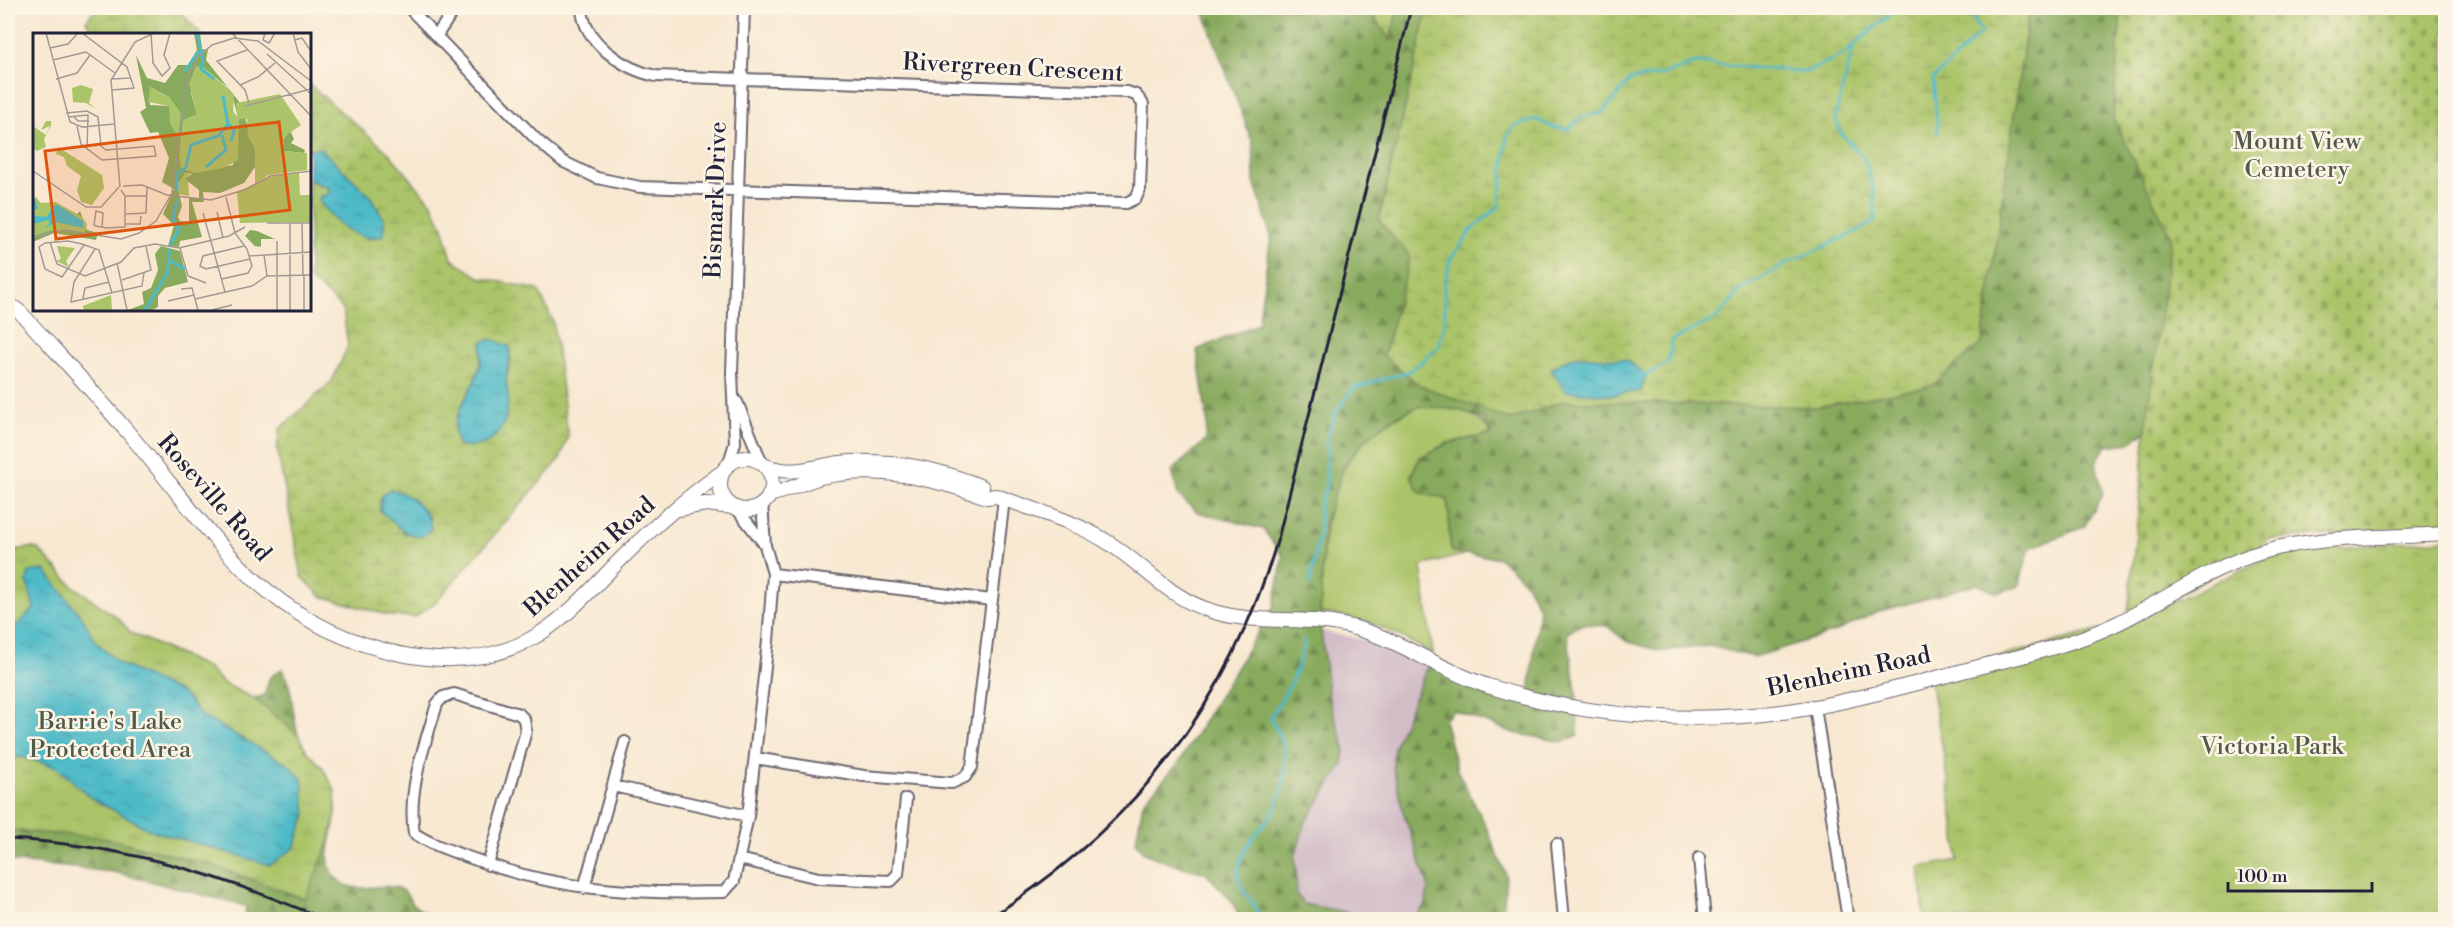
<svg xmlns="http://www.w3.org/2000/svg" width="2453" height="927" font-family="'Libre Bodoni',serif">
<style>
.industrial{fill:#d2bdc7}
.grass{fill:#abc469;stroke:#667352;stroke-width:1.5}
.forest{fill:url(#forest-firs);stroke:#55664c;stroke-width:1.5}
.wetland{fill:url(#wetland-marsh);stroke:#667352;stroke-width:1.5;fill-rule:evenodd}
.cemetery{fill:url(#cemetery-stones);stroke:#667352;stroke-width:1.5}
.park{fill:url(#park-tufts);stroke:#667352;stroke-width:1.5}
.water{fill:url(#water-ripples);stroke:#386e82;stroke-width:1.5}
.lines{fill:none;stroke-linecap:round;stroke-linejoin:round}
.stream{stroke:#4dbac8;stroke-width:3}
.minor-casing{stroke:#6d6770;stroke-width:14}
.major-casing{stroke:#6d6770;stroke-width:16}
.minor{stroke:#fff;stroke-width:10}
.major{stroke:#fff;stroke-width:14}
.rail{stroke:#22223b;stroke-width:3}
.labels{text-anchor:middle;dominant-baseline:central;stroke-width:5;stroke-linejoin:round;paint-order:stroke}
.street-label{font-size:24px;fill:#22223b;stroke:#fcf5e5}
.park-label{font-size:24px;fill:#525b4b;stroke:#fcf5e5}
.inset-river{fill:none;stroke:#4dbac8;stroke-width:3}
.inset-road{fill:none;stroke:#a29995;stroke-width:1.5}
.view{fill:#de560e;fill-opacity:0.15;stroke:#de560e;stroke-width:3}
.inset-edge{fill:none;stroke:#22223b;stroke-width:3}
</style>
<defs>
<pattern id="forest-firs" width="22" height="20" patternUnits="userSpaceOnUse" patternTransform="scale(1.5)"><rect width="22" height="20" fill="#88aa5d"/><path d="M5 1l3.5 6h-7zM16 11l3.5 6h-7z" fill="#6f8a4e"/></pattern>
<pattern id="wetland-marsh" width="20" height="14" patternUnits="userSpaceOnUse" patternTransform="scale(1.5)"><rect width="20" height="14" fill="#abc469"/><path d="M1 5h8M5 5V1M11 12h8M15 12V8" fill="none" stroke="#93a85c"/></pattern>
<pattern id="cemetery-stones" width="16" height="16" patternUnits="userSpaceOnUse" patternTransform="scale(1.5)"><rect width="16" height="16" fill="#abc469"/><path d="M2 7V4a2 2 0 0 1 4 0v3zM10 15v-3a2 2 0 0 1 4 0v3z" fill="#93a85c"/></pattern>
<pattern id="park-tufts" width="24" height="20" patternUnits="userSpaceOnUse" patternTransform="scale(1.5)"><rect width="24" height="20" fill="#abc469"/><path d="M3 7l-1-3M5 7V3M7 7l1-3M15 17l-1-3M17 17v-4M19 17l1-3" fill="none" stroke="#93a85c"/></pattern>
<pattern id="water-ripples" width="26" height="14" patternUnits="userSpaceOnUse" patternTransform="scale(1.5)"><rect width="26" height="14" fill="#4dbac8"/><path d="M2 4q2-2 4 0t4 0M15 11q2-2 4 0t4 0" fill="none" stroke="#4097a4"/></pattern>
</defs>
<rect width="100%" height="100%" fill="#fcf5e5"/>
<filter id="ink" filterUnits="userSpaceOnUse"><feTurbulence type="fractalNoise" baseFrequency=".0167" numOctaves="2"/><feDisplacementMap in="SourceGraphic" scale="12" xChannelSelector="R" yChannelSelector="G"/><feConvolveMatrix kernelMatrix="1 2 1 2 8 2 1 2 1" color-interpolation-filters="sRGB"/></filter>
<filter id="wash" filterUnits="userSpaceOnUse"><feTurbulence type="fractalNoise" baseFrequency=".008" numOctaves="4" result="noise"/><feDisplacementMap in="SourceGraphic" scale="24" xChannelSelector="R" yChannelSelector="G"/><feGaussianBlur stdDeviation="1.35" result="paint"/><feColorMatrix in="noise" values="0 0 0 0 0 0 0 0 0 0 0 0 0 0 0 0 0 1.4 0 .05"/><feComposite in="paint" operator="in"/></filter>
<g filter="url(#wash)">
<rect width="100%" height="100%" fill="#f8e8d1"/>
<path class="industrial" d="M1321,631L1376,642L1429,663L1403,811L1428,885L1426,904L1414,919H1382L1304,904L1297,896L1295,855L1306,821L1343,765L1345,748L1329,700Z"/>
<path class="grass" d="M1420,406C1450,409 1474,406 1492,434L1448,443L1420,457L1411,475L1419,492L1447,499C1451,517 1447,533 1452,552L1467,554L1421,566L1433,654C1390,630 1370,618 1320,613C1324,521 1321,447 1420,406Z"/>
<path class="forest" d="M1202,8H1368L1389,39L1398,8H1428L1379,220L1410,257L1384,355L1511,420L1563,401L1816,407L1982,343L2029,8H2127L2171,237L2146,431L2129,443L2106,446L2096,462L2103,495L2084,527L2030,548L2019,586L1997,593L1977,584L1875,613L1835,632L1754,657L1709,646L1661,651L1626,641L1607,626L1584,624L1567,632L1577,698L1578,735L1563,742L1514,733L1453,710L1444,720L1457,770L1485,824L1506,875L1503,919H1413L1426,904L1428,885L1403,811L1393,767L1394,747L1429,663L1528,702L1539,608L1525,582L1500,558L1452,552C1447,534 1451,518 1447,499L1419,492L1411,476L1420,458L1448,443L1492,434L1483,419L1459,410L1420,406L1395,417L1365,440L1344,465L1324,527L1320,620L1329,700L1345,748L1343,765L1306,821L1295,855L1297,895L1304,904L1382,919H1241L1231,900L1206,873L1174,865L1144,853L1136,842L1143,802L1178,764L1274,606L1283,556L1263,529L1197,512L1178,495L1172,471L1206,440L1207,420L1197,350L1258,324L1271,236L1254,182L1253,144Z
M31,548L38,549L73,586L119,619L131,633L208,668L224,684L252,698L264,696L270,677L282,669C294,688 291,712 298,734C309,765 335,769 336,810C336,831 316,867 341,882C360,895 378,882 398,888C408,892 407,897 413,904C418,910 429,915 436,919H245L246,906L114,872L8,861V551Z"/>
<path class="wetland" d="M105,8H177L201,34H94L86,21L92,13Z
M1368,8H1398L1390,40Z
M1428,8H2029L1982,343L1931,386L1816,407L1563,401L1511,420L1419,385L1384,356L1410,257L1379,220Z
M309,84L389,153L432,204L443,227L452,259L479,277L538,290L553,321L568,436L560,459L436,602L415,617L391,616L321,596L302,577L277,449L280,429L332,381L348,346L343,309L309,279V180L329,188V194L369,239L383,235L384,218L320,148L309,150ZM482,342L511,359L506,379L508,397L472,387L480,365ZM422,510L430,518L405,534L393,520L380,511Z"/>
<path class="cemetery" d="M2121,8H2445V528L2269,539L2258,550L2127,623L2148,410L2171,237L2113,118Z"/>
<path class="park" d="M2445,539V919H1924L1920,867L1959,860L1947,772L1929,675L2127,623L2281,552Z
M31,548L38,549L73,586L119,619L131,633L208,668L224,684L253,698L299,736L306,750L322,767L335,790L336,812L329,843L305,899L206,863L105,838L8,830V551Z"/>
<path class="water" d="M320,148L370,196L384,219L383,236C354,243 335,222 319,201L320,196L329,194V188L309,180V150Z
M492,339L510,347C511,359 507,368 506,379C506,386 508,392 508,398C508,429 492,451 459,446C444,419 474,392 480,366C482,359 481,350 482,342Z
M1579,356L1626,360L1646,375L1641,391L1609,395L1565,391L1551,369L1565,360Z
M390,489C409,494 429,508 431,529L421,537C399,533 397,523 380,511L381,497Z
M45,570L83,619L96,642L118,663L181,693L189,700L200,715L288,764L302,779L306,815L294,848L270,865L150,830L91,798L57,767L22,757L8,758V634L34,608L27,582L29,572Z"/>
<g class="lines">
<path class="stream" d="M1938,133L1933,79L1981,33L1967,8
M1646,375L1668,363L1672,340L1717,318L1740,290L1786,264L1866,227L1875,220L1874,193L1865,160L1841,133L1835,118L1853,48
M1310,583L1320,527L1319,507L1326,486L1327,438L1337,410L1354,388L1410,371L1438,347L1445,324L1444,286L1450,260L1473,228L1499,207L1507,136L1514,126L1537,119L1551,127L1568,129L1583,116L1601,114L1630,80L1665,74L1695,63L1807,72L1844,54L1889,15L1892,8
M1260,920C1258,901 1235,890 1238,870C1243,844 1261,831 1274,811C1283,795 1287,765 1284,747C1282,738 1275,727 1270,718C1287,692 1300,669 1305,639"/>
</g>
</g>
<g filter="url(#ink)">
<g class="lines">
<g class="minor-casing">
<path id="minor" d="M409,8L537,140L562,161L597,178L640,187L1126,203L1136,198L1140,189L1143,104L1136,95L1127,92L656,76C625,70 583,42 582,8
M437,35L455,8
M737,402L761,461
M728,466L735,443L732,373L744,8
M762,503L765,545L773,574L992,600
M737,509L765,545
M1815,707L1848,920
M755,758L864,776L952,783L965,777L972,767L1004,499
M613,786L748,816
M1557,844L1564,920
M1699,858L1705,920
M739,859L819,878L891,881L898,874L906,799
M488,865L526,731L524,719L519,714L454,694L443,697L437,704C425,745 407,789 414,833C430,844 449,850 468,857C556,891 631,894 724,892L734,881L748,816L768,641L773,574
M584,888L625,742"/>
</g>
<g class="major-casing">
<path id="major" d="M8,303L21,313C58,354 96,394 131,436C215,535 263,625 400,654C444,663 489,661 529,640C565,621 593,587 621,559C652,528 686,498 721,473
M720 484a26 26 0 1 1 52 0a26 26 0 1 1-52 0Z
M766,466C796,478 820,463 851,462C896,460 941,470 982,487
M769,495C787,491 803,482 821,477C878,464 933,479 987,497L996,496C1034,510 1075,521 1109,543C1142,564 1166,594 1203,608C1253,628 1305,613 1355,628C1402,641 1442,671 1488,686C1592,720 1707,726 1815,707C1875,696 1934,678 1994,663C2035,653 2079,642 2118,623C2165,600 2211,567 2262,552C2320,535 2386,538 2446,534
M678,509L706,504L733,507"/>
</g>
<use href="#minor" class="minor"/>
<use href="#major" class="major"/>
<path class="rail" d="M8,839C127,845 217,874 327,920
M986,920C1135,827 1230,703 1279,535L1411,8"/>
</g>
</g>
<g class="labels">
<g class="street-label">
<text transform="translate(1013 68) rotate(3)">Rivergreen Crescent</text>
<text transform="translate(716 200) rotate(-88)">Bismark Drive</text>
<text transform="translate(214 498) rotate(49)">Roseville Road</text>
<text transform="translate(590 557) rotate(-42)">Blenheim Road</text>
<text transform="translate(1849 672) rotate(-12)">Blenheim Road</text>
</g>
<g class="park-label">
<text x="2297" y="142">Mount View<tspan x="2297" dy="28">Cemetery</tspan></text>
<text x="110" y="722">Barrie's Lake<tspan x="110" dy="28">Protected Area</tspan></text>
<text x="2272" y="747">Victoria Park</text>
</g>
</g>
<g transform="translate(33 33)">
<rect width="278" height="278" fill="#f8e8d1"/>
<path d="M152,140L159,142L155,143L156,163L145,161L146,146Z" fill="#abc469"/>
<path d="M161,0H167L169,16L175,17L173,27L207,70L222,115V134L211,150L187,160L170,159L171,169H159L169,204L147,208L146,214L135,213L141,192L130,181L141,156L129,149L136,125L125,99L117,100L107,79L113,75L103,22L114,45L132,50L145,32H155L164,17ZM171,35L194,54L200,66L206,87L200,132L166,138L148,135L164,81L158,60ZM117,54L136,64L144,77L139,83L136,73L117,72ZM152,140L159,141L152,146L166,157V166L156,164V189L147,188L145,184L149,173L144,152ZM257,97L261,106L258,110L272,117L271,120L251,118V105ZM2,163L8,171L22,169L44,181L47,178L54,197L65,200L63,207L21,200L0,209V201L14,179ZM217,197L224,198L242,206H228V214L222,213L212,203ZM128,213L147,218L155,249L132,255L125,263V274L119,277H95L111,271L109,259L118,255L125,237L122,221Z" fill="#88aa5d" fill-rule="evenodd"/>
<path d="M163,33L171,35L201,61L200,78L206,87L205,127L190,135L161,140L148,135L146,122L150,87L164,81L156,51ZM48,52L60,56L56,70L63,76L53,70L40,69L39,55ZM117,54L136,64L148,80L145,105L137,90L136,73L115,69ZM13,88H18V93L11,106L13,114L4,118L0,115V93L13,102L17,93L8,97ZM25,114L69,142L71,155L59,172L48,169L44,157L48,143L34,133L31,124L23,121Z" fill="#abc469"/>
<path d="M247,61L268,92L251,104V118L274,120V137L235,142L222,152V115L215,104L214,86H204L203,70Z" fill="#abc469"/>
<path d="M266,139L267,162H277V189L207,190L204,159L236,144ZM2,163L8,170L22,169L49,184L54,191L52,200L19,197L0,203ZM24,213L42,215L33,228L36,234L23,228L28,226ZM78,262L79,277H51L50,273Z" fill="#abc469"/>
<path d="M2,165L5,176L1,177L2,183L13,184L23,171L50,188V195L23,189L12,195L17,189L15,187L0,191V167Z" fill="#4dbac8"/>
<path class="inset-river" d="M164,0L170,26L168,36L181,46M152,38L166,18M196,91L201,98L198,108M173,134L193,117L189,102M144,158V141L153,134L158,112L185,103L195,91L190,63M137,212L146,197L140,186L144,166M136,227L152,236M112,277L135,239L136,216"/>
<path class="inset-road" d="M13,0L37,89L49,94L81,91M49,0L94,34L101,55L79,57M118,0L120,30L129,43L137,35L131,22L137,0M199,0L278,83M232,0L230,7L236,10L242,0M260,0L265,19L278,36M261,7L269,5L278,18M17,15L35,11L45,0M214,17L184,28L212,57L216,70M234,21L278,61M20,27L53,19L82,40M23,46L44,40L57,22M79,46L97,45M207,52L225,44L242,30M212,73L278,56M33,80L54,78L65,84L68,113L73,117L121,113L123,123L69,127L48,111L44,93M40,83L45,88H56M35,84L55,82L54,116M0,138L53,174H68L86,154M90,153L109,152L134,162L178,167L214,156L237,143L278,138M87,154L78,47L102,9L121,0M88,157L92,163H114M184,179L190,205M170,180L192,259M93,181L113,180L114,153M234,190H278M257,190V277M269,190L270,242M93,191H107L108,183M69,194L70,180L63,178L61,192L63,193L69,194L73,195L92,194V163M0,204L31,197L88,206L106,200L123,188L139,160L155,43L165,24L179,12L201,5L225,8L278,48M244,208V277M17,209L24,231L52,243L88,229L101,215L122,211L146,215L196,203L212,194M51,212L29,244L12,236L6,214L12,210L35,208L49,211L66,217L79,260M211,213L170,223L167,233L173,236L217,226M147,215L155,243L173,250M62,216L41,249L38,269L109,253L111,240M231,222L234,243M216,223L278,219M84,230L94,277M189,246L215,240L219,233L214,216L202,200L193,164M89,247L118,237L113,213M148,256L159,255L165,277M50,266L52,255L76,249M162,266L219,253L234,243L278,242M135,268L161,262M179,277L199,272M271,277V243"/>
<path class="view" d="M246,89L257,177L23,206L12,118Z"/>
<rect width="278" height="278" class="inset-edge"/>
</g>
<rect width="2453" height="927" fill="none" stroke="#fcf5e5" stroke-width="30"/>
<path d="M2228 882v9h144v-9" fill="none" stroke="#22223b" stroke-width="3"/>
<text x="2237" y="882" font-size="18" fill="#22223b" stroke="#fcf5e5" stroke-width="4.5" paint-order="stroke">100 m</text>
</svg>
